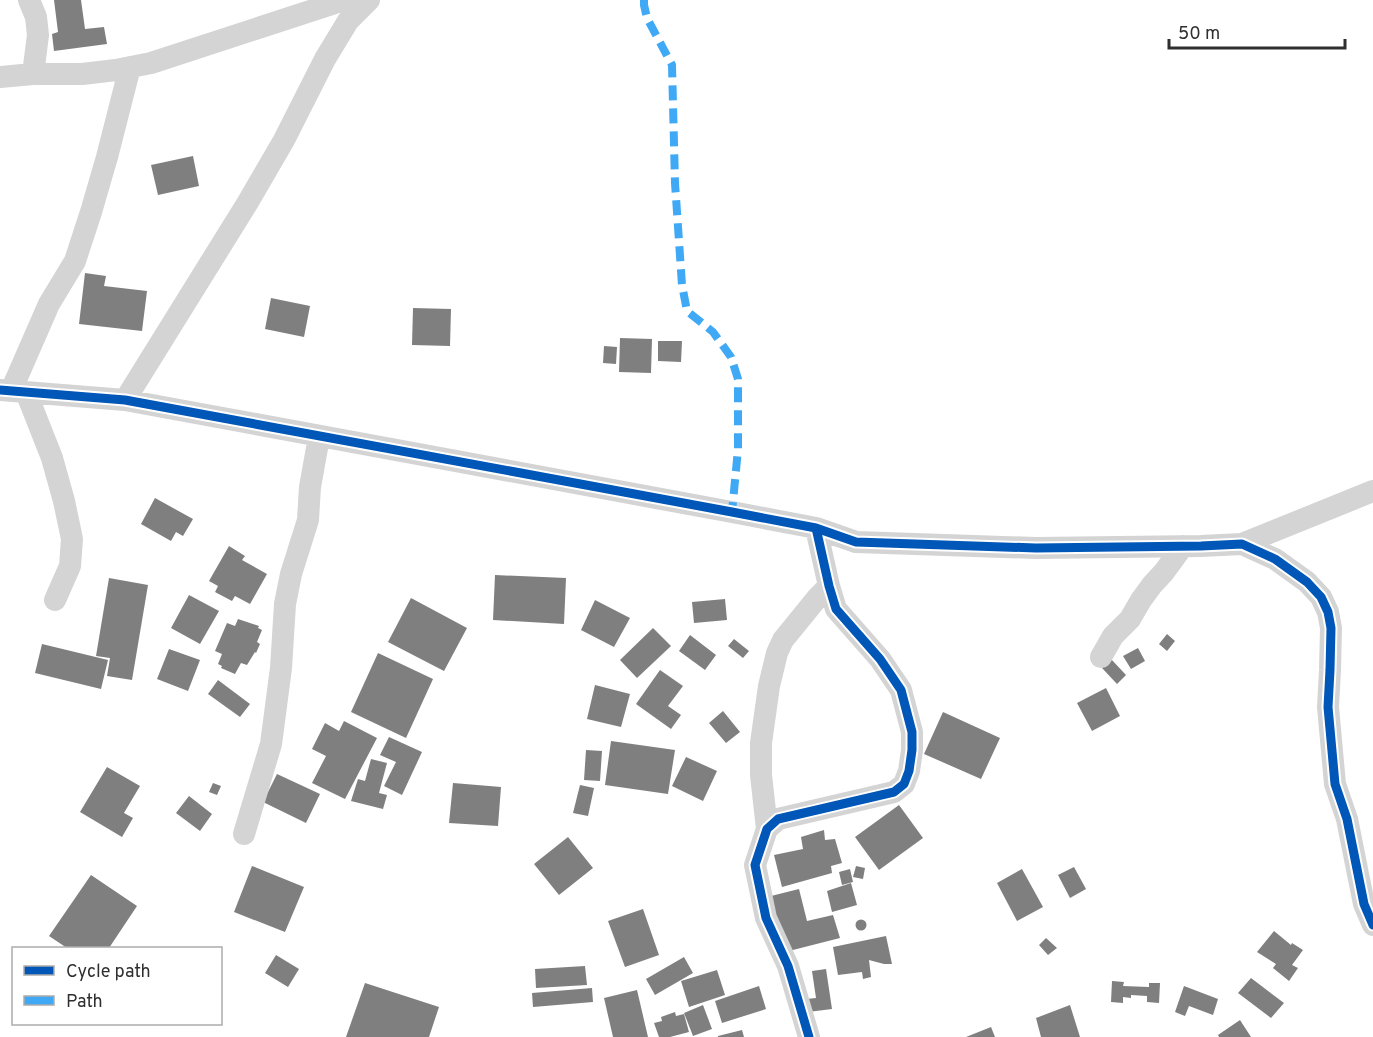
<svg xmlns="http://www.w3.org/2000/svg" width="1373" height="1037" font-family="Overpass,sans-serif">
<style>
.building{fill:#7f7f7f}
.lines{fill:none;stroke-linecap:round;stroke-linejoin:round}
.minor{stroke:#d4d4d4;stroke-width:22}
.quiet{stroke:#3fa9f5;stroke-width:8;stroke-dasharray:15 8;stroke-linecap:butt}
.cycleway-casing{stroke:#fff;stroke-width:13}
.cycleway{stroke:#0057b8;stroke-width:9}
</style>
<rect width="100%" height="100%" fill="#fff"/>
<path class="building" d="M54,0H81L85,29L104,27L107,44L54,51L52,34L58,32Z
M193,156L199,186L158,195L151,165Z
M85,273L106,276L104,286L147,291L142,331L79,324Z
M271,298L310,306L304,337L265,329Z
M413,308L451,309L450,346L412,345Z
M620,338L652,339L651,373L619,372Z
M658,341H682L681,362L658,361Z
M604,346L617,347L616,364L603,363Z
M155,498L193,519L183,536L176,532L171,541L141,524Z
M229,546L245,556L242,560L267,574L250,604L235,596L232,601L215,592L218,586L209,581Z
M495,575L566,578L564,624L493,620Z
M109,578L148,585L132,680L107,676L110,658L96,656Z
M189,595L219,611L200,644L171,628Z
M411,598L467,628L444,671L388,642Z
M725,599L727,620L694,623L692,602Z
M595,600L630,618L614,647L581,630Z
M238,619L259,626L258,628L262,630L257,642L260,644L256,653L255,652L247,665L241,663L235,674L221,668L222,666L218,664L222,654L215,651L227,623L235,626Z
M653,628L671,646L637,678L620,660Z
M1167,634L1175,641L1167,651L1159,644Z
M690,635L716,655L705,670L679,651Z
M734,639L749,651L743,658L728,646Z
M42,644L108,660L101,689L35,673Z
M1138,648L1145,661L1131,669L1123,656Z
M169,649L200,660L188,691L157,679Z
M378,653L433,679L406,738L351,712Z
M1111,659L1126,675L1117,684L1102,668Z
M660,670L683,686L668,706L681,715L671,729L636,704Z
M218,680L250,704L240,717L208,694Z
M595,685L630,694L621,727L587,719Z
M1106,688L1120,716L1092,731L1077,703Z
M723,711L740,732L726,743L709,723Z
M943,712L1000,738L981,779L924,754Z
M344,721L377,738L345,799L312,783L326,756L312,749L325,723L339,731Z
M389,737L422,752L402,795L384,786L396,762L380,755Z
M611,741L675,750L668,794L605,785Z
M586,750L602,751L600,781L584,780Z
M686,757L717,771L703,801L672,786Z
M371,759L387,763L379,793L387,795L383,809L351,801L358,779L365,781Z
M107,767L140,786L124,813L133,818L122,837L80,812Z
M277,774L320,794L306,823L263,802Z
M213,783L221,786L217,795L209,792Z
M453,783L501,787L498,826L449,823Z
M580,785L594,788L588,816L573,813Z
M189,796L212,814L200,831L176,813Z
M899,805L923,838L879,870L855,837Z
M824,830L825,840L835,839L842,863L831,866L832,873L782,887L774,855L803,849L801,837Z
M568,837L593,868L559,895L534,864Z
M252,866L304,887L285,932L234,912Z
M856,866L865,868L863,879L853,877Z
M1074,867L1086,889L1070,898L1058,875Z
M850,869L853,882L842,885L839,872Z
M1022,869L1043,907L1017,921L997,883Z
M91,875L137,906L109,948H67L49,936Z
M851,883L857,905L832,912L827,891Z
M799,889L807,921L833,915L840,938L785,952L771,896Z
M643,909L659,955L625,967L608,921Z
M855.5 925a5.5 5.5 0 1 1 11 0a5.5 5.5 0 1 1-11 0Z
M1274,931L1291,945L1292,943L1303,950L1292,965L1298,968L1289,981L1273,968L1276,964L1257,952Z
M886,936L892,964H884L869,960L871,977L863,979L862,972L838,975L833,947Z
M1046,938L1057,948L1048,955L1039,945Z
M276,955L299,969L288,987L265,973Z
M684,957L693,973L655,995L646,979Z
M585,966L587,985L536,988L535,969Z
M826,969L832,1009L808,1012L806,999L816,998L812,971Z
M717,970L725,995L689,1007L681,981Z
M1251,978L1284,1003L1271,1018L1238,993Z
M1112,981L1124,982L1123,986L1149,987V983H1160L1159,1003L1147,1002V996L1131,995V998L1123,997V1003L1111,1002Z
M365,983L439,1007L429,1037H346Z
M759,986L766,1009L722,1023L715,1001Z
M1184,986L1218,999L1213,1015L1189,1006L1185,1016L1175,1012Z
M592,988L593,1002L533,1007L532,993Z
M637,990L648,1037H613L604,998Z
M703,1005L712,1029L693,1036L684,1013Z
M1070,1005L1080,1037H1041L1036,1018Z
M675,1012L676,1016L684,1014L689,1032L670,1037H659L654,1023L662,1021L661,1017Z
M1240,1020L1251,1037H1219L1218,1035Z
M991,1027L995,1037H966Z
M742,1030L744,1037H718V1036Z"/>
<g class="lines">
<path class="minor" d="M29,0L36,17L38,35L33,74
M0,77L33,74H82L116,70L151,63L344,0
M0,390L125,400L732,512L816,528L856,542L1036,548L1201,546L1242,544L1275,559L1307,582L1321,597L1328,612L1331,628L1330,670L1328,707L1335,784L1347,819L1364,904L1373,925
M11,391L49,304L75,261L91,212L107,157L130,67
M26,392L52,458L64,501L72,539L70,566L55,600
M125,400L248,202L284,140L325,59L348,21L369,0
M1242,544L1373,491
M1101,657L1113,636L1130,619L1141,600L1152,585L1164,572L1183,546
M767,829L761,775V743L769,686L777,653L783,640L818,597L829,586
M244,834L271,744L281,668L285,604L291,574L308,520L310,487L319,437
M809,1037L788,966L766,918L755,865L767,829L778,819L894,792L904,784L909,771L912,750V732L901,690L880,659L836,609L829,586L816,528"/>
<path class="quiet" d="M644,0V5L647,18L672,65L675,183L682,285L687,311L713,332L731,357L738,379V449L732,512"/>
<g class="cycleway-casing">
<path id="cycleway" d="M0,390L125,400L732,512L816,528L856,542L1036,548L1201,546L1242,544L1275,559L1307,582L1321,597L1328,612L1331,628L1330,670L1328,707L1335,784L1347,819L1364,904L1373,925
M809,1037L788,966L766,918L755,865L767,829L778,819L894,792L904,784L909,771L912,750V732L901,690L880,659L836,609L829,586L816,528"/>
</g>
<use href="#cycleway" class="cycleway"/>
</g>
<rect x="12" y="947" width="210" height="78" fill="#ffffff" stroke="#acacac" stroke-width="1.5"/>
<rect x="24" y="966" width="30" height="9" fill="#0057b8" stroke="#acacac" stroke-width="1.5"/>
<text x="66" y="977" font-size="18" fill="#2f2f2f">Cycle path</text>
<rect x="24" y="996" width="30" height="9" fill="#3fa9f5" stroke="#acacac" stroke-width="1.5"/>
<text x="66" y="1007" font-size="18" fill="#2f2f2f">Path</text>
<path d="M1169 39v9h176v-9" fill="none" stroke="#2f2f2f" stroke-width="3"/>
<text x="1178" y="39" font-size="18" fill="#2f2f2f" stroke="#ffffff" stroke-width="4.5" paint-order="stroke">50 m</text>
</svg>
